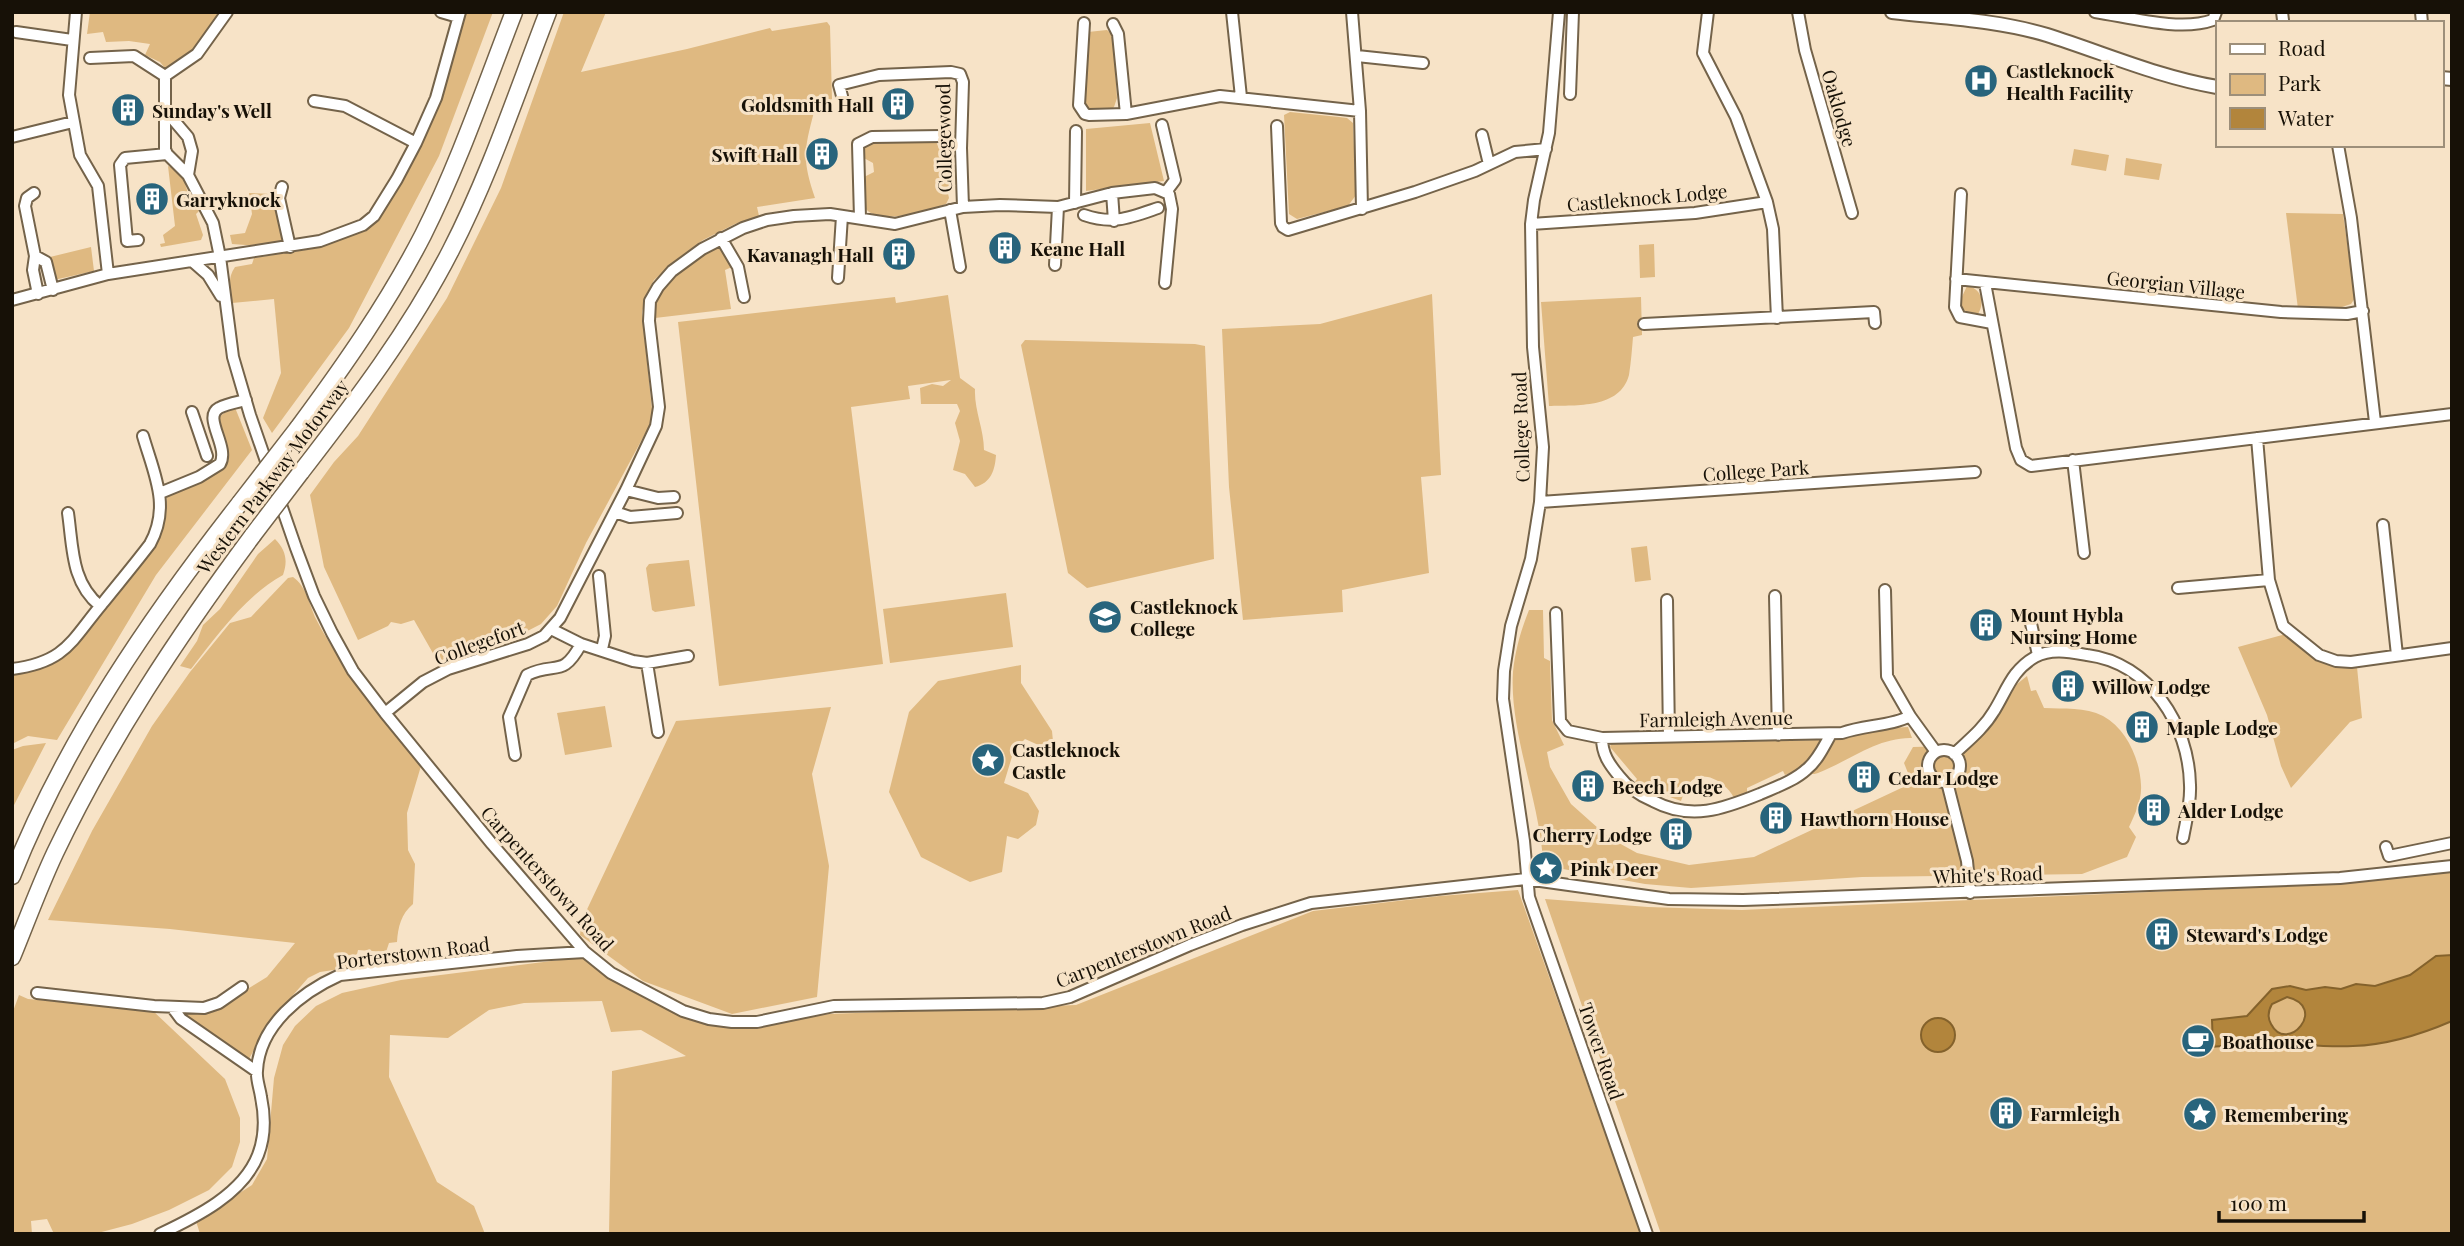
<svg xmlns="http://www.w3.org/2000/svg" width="2464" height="1246" font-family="'Playfair Display',serif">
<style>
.green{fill:#dfb981}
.water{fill:#b2853c;stroke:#84622c;stroke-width:2;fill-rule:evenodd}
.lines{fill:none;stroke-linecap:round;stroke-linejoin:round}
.minor-casing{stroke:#74634a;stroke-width:14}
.major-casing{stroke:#74634a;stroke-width:16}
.highway-casing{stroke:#74634a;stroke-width:19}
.minor{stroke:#fff;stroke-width:10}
.major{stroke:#fff;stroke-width:12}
.highway{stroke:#fff;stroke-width:16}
.highway-bridge-casing{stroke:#74634a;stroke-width:19;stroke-linecap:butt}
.highway-bridge{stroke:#fff;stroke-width:16}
.labels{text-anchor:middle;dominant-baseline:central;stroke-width:6;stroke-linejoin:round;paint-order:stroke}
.poi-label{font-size:19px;font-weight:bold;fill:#171107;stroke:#f7e3c7;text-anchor:start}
.street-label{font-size:19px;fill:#171107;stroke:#f7e3c7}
</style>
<rect width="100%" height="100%" fill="#f7e3c7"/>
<path class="green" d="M90,12H222C205,37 192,56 165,68L160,62L145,55L150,44L129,41L106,42L103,32L87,34Z
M465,12H493L439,156L349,328L272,433L263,418L281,373L274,299L232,303C230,290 227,278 235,267L252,264L254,258L311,249L357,232L416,143Z
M564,12H606L581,72L687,49L770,28L772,31L827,22L830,26L832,99L814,112C804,150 802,160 815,198L757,207L759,216L735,224L703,240L680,257L654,280L646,295L642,313L653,419L586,543L557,606L541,624L512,639L458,652L438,662L414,620L401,624L391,622L388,626L358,640L324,567L310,495L334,462L358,436L447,298L501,188Z
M1107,30L1113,35L1117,98L1114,107L1108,113L1090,110L1084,104L1088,32Z
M1290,112L1339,117L1347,118L1353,123L1356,195L1348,206L1297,219L1289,214L1284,115Z
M1150,123L1164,181L1086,191V129Z
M936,141L939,149H947L950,152L951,185L947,189L949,198L946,204C929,210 880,226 866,209C861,203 864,185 864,177L874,172L873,163L862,157L863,147L868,142Z
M2074,149L2109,155L2106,171L2071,165Z
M2126,158L2162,164L2159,180L2124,175Z
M168,166L181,171L188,193L199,211L196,214L203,235L201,240L161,247L160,244L165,243L163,235L175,226Z
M249,193L273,194L283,241L275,247L232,244L230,235L245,233L252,214Z
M2286,213L2343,214L2355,298L2351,304L2339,308L2298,309Z
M1654,244L1655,277L1640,278L1639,245Z
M715,246L721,248L732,267L725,270L731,309L655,318C652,282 690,265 715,246Z
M91,247L94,271L54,280L50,257Z
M1967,286C1982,288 1985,303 1978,314L1970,315L1961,308L1960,301Z
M1432,294L1441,475L1421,477L1429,573L1342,590L1343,612L1243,620L1229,487L1222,329L1320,324Z
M948,295L960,378L975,389C974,410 984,429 984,450L996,455C995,470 991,483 975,487L965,474L953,470L960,441L955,423L960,411L957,404H921L920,388L932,384L943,386L951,380L908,386L910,399L851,407L883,664L719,686L678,322L895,297L896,303Z
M1641,297L1642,335L1633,337C1632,349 1631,362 1629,375C1620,409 1576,405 1549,406L1541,302Z
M1025,340L1195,344L1205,346L1214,559L1087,588L1068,573L1021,345Z
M234,405L252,450L156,575L57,740L28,736L12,744V673L54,663L69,653L135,568L164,523L167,496L187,487L229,457L218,418Z
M275,539C286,550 288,561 283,575C245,596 217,636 191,669L180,666L197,641L203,625L220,609L258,554Z
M1647,546L1651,580L1635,582L1631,548Z
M689,560L695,606L655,612L652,610L646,568L649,564Z
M293,577C307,587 309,604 316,619C344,673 384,718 421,766L407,813L408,850L415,864L413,904C401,914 398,927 397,942L389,943L386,952L358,950L354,967L320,972L308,978L267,1025L248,1061L179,1012L209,1013L267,977L295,943L170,929L48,920L92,831L152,726L190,672L230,623L251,617L288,578Z
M1006,593L1013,647L890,663L883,609Z
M1529,610H1543L1544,658L1550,661L1552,720L1564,745L1547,752L1550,767L1571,804L1608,837L1637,853L1689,865L1754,857L1912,783L1904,763L1913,747L1951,746L1988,730L2017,684L2027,676L2031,691L2036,690L2044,708C2064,709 2085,707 2103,716C2127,729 2140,760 2141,785C2142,800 2135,814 2129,827L2136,837L2127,857L2082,874L1862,877L1691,888L1645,884L1552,867L1543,860C1539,799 1509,730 1513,672C1515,651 1521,630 1529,610Z
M2286,634C2307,659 2325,663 2357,667L2362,718L2350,722L2291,788L2281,766L2267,715L2238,647Z
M1021,665V683L1052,731L1054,752L1025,739L1014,750L1004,783L1028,793L1039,811L1036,825L1018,839L1007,836L1002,872L970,882L921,857L889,792L909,712L938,681Z
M605,706L612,747L565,755L557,713Z
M831,707L812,774L829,866L817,997L732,1014L643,981L580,935L582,920L676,721Z
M1908,727L1912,738C1878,737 1849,761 1818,773C1807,777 1798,769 1785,775L1783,771L1747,788V792L1734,798C1727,783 1701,766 1688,785C1685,789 1683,796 1681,801L1656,792L1654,795L1635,782L1637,779L1610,747L1611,744L1816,740L1840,739L1890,728Z
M46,743L12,809V750L23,746Z
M2452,870V1234H1661L1545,899L1648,907L1742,910L2311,885Z
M1518,890L1641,1234H609L612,1071L686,1056L641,1030L611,1032L602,1001L524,1003L489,1010L448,1038L390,1035L389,1077L437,1182L474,1206L485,1234H200L196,1221L252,1185L267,1159L274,1078L283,1045L295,1026L316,1006L342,993L401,980L583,957L609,976L646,998L680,1015L786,1019L829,1014L1076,1005L1313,911L1440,896Z
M19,995L28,999L152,1010L225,1079L240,1118V1142L232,1167L209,1190L169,1210L132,1224L94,1234H54L47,1219L31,1221L32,1234H12V1014Z"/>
<path class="water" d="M2452,955V1021C2422,1034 2385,1045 2353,1046C2325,1048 2299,1043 2272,1042C2253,1041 2232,1045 2213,1047L2212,1020L2247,1016L2272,989L2290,986L2306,990L2325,987L2341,989L2356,984L2375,986L2410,975L2436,956ZM2287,997C2329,1007 2287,1055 2271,1024C2267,1017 2268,1011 2272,1004Z
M1921 1035a17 17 0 1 1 34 0a17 17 0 1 1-34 0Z"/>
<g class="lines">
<g class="minor-casing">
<path id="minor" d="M76,12L69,95L80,155L98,186L108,274
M227,12L197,54L165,76V149L167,154L188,175L213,223L220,257L233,357L250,415L296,548L314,596L332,633L353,671L385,713L492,844L585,952L611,973L683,1011L709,1019L732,1022H757L834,1006L1043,1003L1070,997L1190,945L1242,925L1311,903L1526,879L1669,899L1743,900L2340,878L2452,866
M441,12L458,17
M1232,12L1241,97
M1352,12L1360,111L1362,209
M1559,12L1549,133L1534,200L1531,224L1533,347L1543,447L1540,502L1531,559L1511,626L1504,671L1503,699L1524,841L1529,897L1647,1234
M1708,12L1703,53L1736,117L1767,202L1773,229L1777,318
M1798,12L1805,50L1852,213
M2095,12C2129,17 2180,32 2213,20L2216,12
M2282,12L2283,20
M2421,12L2422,23
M1084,23L1079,105L1085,114L1089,115L1126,114L1118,34L1113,24
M16,32L72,40
M1357,56L1423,63
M90,58L134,56L165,76
M1570,94L1573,12
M842,96L839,85L879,75L951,72L960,74L963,82L961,148L963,207
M314,101L345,106L416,143
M1126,114L1220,96L1360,111
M165,121L171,117L188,137L192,151L188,175
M1162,125L1175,180L1166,192
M1277,126L1281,223L1283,227L1288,230L1415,192L1475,171L1515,152L1546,149
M1482,135L1489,164
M12,137L73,122
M2338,145L2351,218L2375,422
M282,187L279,198L290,247
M34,193L27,198L25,206L35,256L33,270L38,294
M1112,193L1114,221
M1961,194L1955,307L1960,317L1992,323
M1075,203L1076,131
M950,210L960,267
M1084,215C1113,225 1129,218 1158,208
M860,218L858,144L872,137L942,136
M1531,224L1695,213L1767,202
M721,238L738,267L744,297
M138,240L127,241L120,165L125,158L167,154
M35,256L46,262L53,290
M192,261L208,275L221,296
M1055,265L1058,207
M838,278L842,216
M1956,279L2281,312L2347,314L2363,311
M1985,283L2016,448L2021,460L2031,466L2452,414
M12,300L108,274L320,241L363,225L374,216L397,179L416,143L436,98L460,12
M1644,324L1874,312L1875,323
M192,412L207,456
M2257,438L2269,580L2283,626L2319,655L2336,661L2351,662L2452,648
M2073,460L2084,553
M626,490L658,498L674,497
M160,493L199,477L220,464C230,447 202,417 219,408C226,404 238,402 246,400
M1540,502L1975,472
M615,512L630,517L677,513
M68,513C73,548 71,582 100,606
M2383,525L2397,655
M599,576L605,636L602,649
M2178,588L2269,580
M1885,590L1887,676L1910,716
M1775,596L1778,735
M1667,600L1669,737
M1556,613L1560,721L1568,731L1602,738L1842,733C1864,725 1892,726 1910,716L1936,752
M2030,619L2038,655
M551,629L581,644L633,661L647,663L688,656
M647,663L658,732
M12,669C66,662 71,641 102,604C118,584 134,565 150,544C171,506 154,474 143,436
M385,713L423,682L448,669L528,644L544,636L560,618L626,490L656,426L659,407L649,321L650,301L658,287L672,271L702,249L743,228L767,220L794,216L830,214L895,224L963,207L1000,205L1058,207L1112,193L1155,188L1169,194L1172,209L1165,283
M1602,738C1602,754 1609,764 1619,776C1628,788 1639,795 1653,801C1691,821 1723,809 1760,794C1776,787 1794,781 1807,769C1818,760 1824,746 1831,734
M1928 766a16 16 0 1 1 32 0a16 16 0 1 1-32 0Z
M1954,754C1969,740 1984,728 1994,711C2007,690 2012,670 2035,657C2051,648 2070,652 2087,655C2150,663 2189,725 2190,785C2191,803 2186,821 2183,838
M515,755L509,717L527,675C556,661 562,679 581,644
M1947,782L1967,861L1970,893
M2386,847L2389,856L2452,843
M37,993L154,1006L204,1008L219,1003L242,987
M172,1007L181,1019L256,1071
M160,1234C196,1217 243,1194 258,1155C265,1137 265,1116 261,1097C260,1089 256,1079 257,1071C259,1025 302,992 340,975L517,956L585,952"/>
</g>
<g class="major-casing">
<path id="major" d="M1892,12C1944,18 1997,20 2047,35C2104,53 2158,77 2217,87
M2441,78L2452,79"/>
</g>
<g class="highway-casing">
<path id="highway" d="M298,428C344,366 388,303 423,235C459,163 485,87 514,12
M301,472C356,401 410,330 451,250C490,174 517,92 548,12
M12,876C66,740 150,618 240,503
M12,957C26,923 39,887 55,853C109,740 178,636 253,535"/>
</g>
<use href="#minor" class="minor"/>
<use href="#major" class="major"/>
<use href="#highway" class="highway"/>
<g class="highway-bridge-casing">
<path id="highway-bridge" d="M240,503L298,428
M253,535L301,472"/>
</g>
<use href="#highway-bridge" class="highway-bridge"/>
</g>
<defs>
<g id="hospital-disc" transform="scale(1.75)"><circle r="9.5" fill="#28647c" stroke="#f7e3c7"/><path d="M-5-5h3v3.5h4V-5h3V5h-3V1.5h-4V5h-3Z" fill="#fff"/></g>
<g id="building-disc" transform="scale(1.75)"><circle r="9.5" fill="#28647c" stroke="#f7e3c7"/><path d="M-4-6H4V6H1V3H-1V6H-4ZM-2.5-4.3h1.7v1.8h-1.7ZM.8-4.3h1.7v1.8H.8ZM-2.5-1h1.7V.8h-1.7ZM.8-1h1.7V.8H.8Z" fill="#fff"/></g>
<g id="school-disc" transform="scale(1.75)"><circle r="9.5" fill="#28647c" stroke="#f7e3c7"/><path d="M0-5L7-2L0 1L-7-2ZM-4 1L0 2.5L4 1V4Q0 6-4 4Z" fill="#fff"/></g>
<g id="sight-disc" transform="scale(1.75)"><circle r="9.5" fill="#28647c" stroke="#f7e3c7"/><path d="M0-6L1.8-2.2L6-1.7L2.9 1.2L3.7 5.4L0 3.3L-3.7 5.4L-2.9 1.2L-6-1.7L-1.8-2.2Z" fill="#fff"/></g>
<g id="cafe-disc" transform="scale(1.75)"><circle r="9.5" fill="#28647c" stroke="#f7e3c7"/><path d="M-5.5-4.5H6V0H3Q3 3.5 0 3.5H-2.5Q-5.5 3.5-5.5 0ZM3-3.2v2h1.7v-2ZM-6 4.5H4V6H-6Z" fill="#fff"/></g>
</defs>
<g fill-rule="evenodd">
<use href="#hospital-disc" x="1981" y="81"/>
<use href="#building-disc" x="898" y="104"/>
<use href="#building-disc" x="128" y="110"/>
<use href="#building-disc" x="822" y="154"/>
<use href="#building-disc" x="152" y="199"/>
<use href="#building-disc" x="1005" y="248"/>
<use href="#building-disc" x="899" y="254"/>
<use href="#school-disc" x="1105" y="617"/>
<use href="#building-disc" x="1986" y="625"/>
<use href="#building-disc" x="2068" y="686"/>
<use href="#building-disc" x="2142" y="727"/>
<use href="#sight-disc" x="988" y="760"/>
<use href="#building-disc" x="1864" y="777"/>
<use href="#building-disc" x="1588" y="786"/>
<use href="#building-disc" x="2154" y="810"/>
<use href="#building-disc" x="1776" y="818"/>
<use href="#building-disc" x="1676" y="834"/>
<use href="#sight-disc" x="1546" y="868"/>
<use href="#building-disc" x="2162" y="934"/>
<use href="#cafe-disc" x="2198" y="1041"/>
<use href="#building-disc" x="2006" y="1113"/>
<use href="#sight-disc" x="2200" y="1114"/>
</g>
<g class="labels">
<g class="poi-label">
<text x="2006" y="70">Castleknock<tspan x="2006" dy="22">Health Facility</tspan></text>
<text x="874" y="104" text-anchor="end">Goldsmith Hall</text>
<text x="152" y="110">Sunday's Well</text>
<text x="798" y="154" text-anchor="end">Swift Hall</text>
<text x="176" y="199">Garryknock</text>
<text x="1030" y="248">Keane Hall</text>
<text x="874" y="254" text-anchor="end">Kavanagh Hall</text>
<text x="1130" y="606">Castleknock<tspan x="1130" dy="22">College</tspan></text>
<text x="2010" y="614">Mount Hybla<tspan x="2010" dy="22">Nursing Home</tspan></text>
<text x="2092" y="686">Willow Lodge</text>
<text x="2166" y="727">Maple Lodge</text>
<text x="1012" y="749">Castleknock<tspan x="1012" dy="22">Castle</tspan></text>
<text x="1888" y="777">Cedar Lodge</text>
<text x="1612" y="786">Beech Lodge</text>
<text x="2178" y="810">Alder Lodge</text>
<text x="1800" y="818">Hawthorn House</text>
<text x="1652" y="834" text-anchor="end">Cherry Lodge</text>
<text x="1570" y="868">Pink Deer</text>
<text x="2186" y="934">Steward's Lodge</text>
<text x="2222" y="1041">Boathouse</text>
<text x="2030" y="1113">Farmleigh</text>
<text x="2224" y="1114">Remembering</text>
</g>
<g class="street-label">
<text transform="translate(1840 108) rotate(74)">Oaklodge</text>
<text transform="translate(943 138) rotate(-91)">Collegewood</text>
<text transform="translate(1647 197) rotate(-5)">Castleknock Lodge</text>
<text transform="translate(2176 284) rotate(6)">Georgian Village</text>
<text transform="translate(1520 427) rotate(-92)">College Road</text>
<text transform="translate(1756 470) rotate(-4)">College Park</text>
<text transform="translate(272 476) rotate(-53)">Western Parkway Motorway</text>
<text transform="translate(479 642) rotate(-20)">Collegefort</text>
<text transform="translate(1716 718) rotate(-1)">Farmleigh Avenue</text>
<text transform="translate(1988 874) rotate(-2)">White's Road</text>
<text transform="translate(548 878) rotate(48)">Carpenterstown Road</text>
<text transform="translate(1143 946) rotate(-22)">Carpenterstown Road</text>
<text transform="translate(413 952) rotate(-7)">Porterstown Road</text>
<text transform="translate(1602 1051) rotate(71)">Tower Road</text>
</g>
</g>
<rect width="2464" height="1246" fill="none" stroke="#171107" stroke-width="28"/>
<rect x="2216" y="21" width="228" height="126" fill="#f7e3c7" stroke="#9d8f7a" stroke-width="2"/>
<rect x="2230" y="44" width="35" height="10" fill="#ffffff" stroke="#9d8f7a" stroke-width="2"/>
<text x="2278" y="56" font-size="21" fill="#171107">Road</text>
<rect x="2230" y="74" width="35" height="21" fill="#dfb981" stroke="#9d8f7a" stroke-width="2"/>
<text x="2278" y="91" font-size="21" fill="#171107">Park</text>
<rect x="2230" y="108" width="35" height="21" fill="#b2853c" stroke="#9d8f7a" stroke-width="2"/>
<text x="2278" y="126" font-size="21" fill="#171107">Water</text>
<path d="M2219 1211v10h145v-10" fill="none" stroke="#171107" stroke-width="3.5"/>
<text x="2230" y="1211" font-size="21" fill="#171107" stroke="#f7e3c7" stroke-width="5" paint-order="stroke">100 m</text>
</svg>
